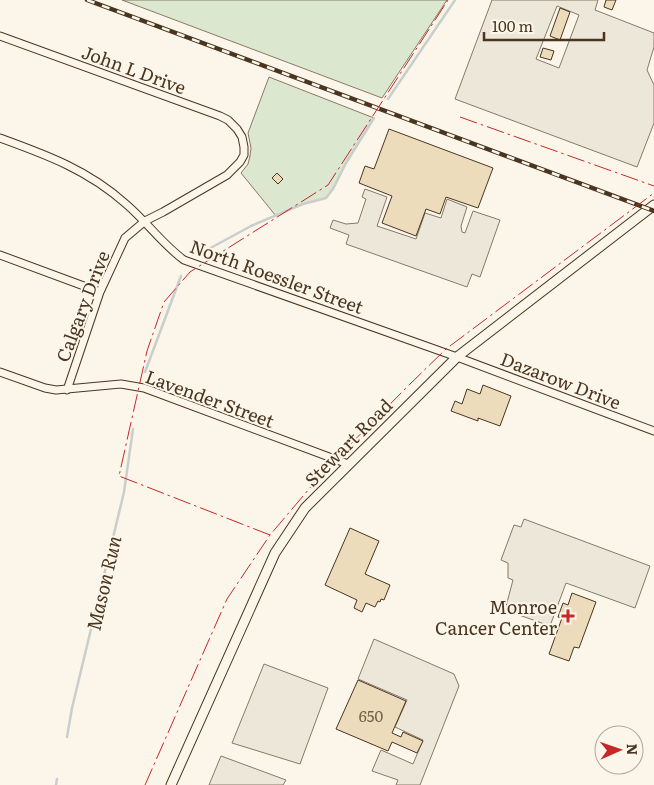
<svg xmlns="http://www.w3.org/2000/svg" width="654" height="785" font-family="Literata,serif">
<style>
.green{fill:#dce7d0;stroke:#887966}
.parking{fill:#ede7d9;stroke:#887966;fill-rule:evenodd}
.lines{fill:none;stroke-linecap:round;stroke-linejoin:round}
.stream{stroke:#c9cecd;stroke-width:2.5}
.building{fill:#ecdcbc;stroke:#4a3520}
.minor-casing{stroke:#4a3520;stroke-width:9}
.tertiary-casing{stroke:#4a3520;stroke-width:11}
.minor{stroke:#fbf6e9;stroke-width:7}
.tertiary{stroke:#fbf6e9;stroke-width:9}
.rail-casing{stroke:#4a3520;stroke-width:4.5}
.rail{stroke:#fbf6e9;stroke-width:2.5;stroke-dasharray:8;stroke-linecap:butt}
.power{stroke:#c62828;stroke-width:1;stroke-dasharray:18 4 2.5 4;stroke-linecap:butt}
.poi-dot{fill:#c62828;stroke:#fbf6e9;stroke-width:2}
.labels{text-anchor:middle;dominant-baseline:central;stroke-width:4;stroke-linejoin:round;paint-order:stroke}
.number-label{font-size:15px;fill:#725f47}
.street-label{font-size:18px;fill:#4a3520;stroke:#fbf6e9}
.poi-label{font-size:18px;fill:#4a3520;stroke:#fbf6e9;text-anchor:end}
.water-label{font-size:19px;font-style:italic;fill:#4a3520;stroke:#fbf6e9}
</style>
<rect width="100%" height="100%" fill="#fbf6e9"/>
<path class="green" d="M122,0H447L382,98Z
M269,77L374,118L346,163L333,189L326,198L303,204L276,216L241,173L248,164L250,156L251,148L248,133Z"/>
<path class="parking" d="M492,0H598L595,10L654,33V47L647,70L654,85V123L637,167L455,99ZM557,6L579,15L559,68L536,59Z
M365,189L387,197L377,226L416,239L425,213L441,218L447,199L467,207L461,226L462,232L465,233L473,211L500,220L480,277L472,274L467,287L346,244L349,235L330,228L333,220L346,224L358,223L366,199L362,197Z
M524,519L650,566L635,608L566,583L550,626L505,610L513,580L508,578V563L501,560L514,525L521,527Z
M374,639L454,674L459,686L420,785H396L398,780L372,771L381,750L413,764L423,740L395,727L407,700L358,679Z
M264,664L328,688L300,764L232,743Z
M221,756L286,780L283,785H209Z"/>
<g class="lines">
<path class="stream" d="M388,99L455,0
M205,251L251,226L303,204L326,198L333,189L346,163L374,118
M145,372L181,276
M67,737L72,708L124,492L133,429
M56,785L57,779"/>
</g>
<path class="building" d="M606,0H616L612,10L604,7Z
M560,8L570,12L560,40L550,36Z
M543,48L554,51L551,60L540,57Z
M389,129L493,168L478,208L446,197L440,214L426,209L416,236L382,223L392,196L359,183L365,166L374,169Z
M277,173L283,179L278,184L272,178Z
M483,385L511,396L500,426L478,418V421L451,411L455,401L462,404L467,389L480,394Z
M350,528L379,541L365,574L390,585L384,600L381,599L380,602L378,601L375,607L366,603L362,612L354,608L357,600L325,585Z
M572,593L596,602L579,648L574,647L569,661L549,654L562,618L558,617L563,603L568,605Z
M358,680L406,701L392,733L401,737L403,732L423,741L417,753L392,742L388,751L336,729Z"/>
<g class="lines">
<g class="minor-casing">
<path id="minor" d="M0,36L220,116L228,120L237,129L242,137L244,147V155L240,162L227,175L163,212L145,221L125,238L100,292L67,390
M0,138C47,155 88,170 126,204C147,222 162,244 184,260L457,357L654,431
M0,255L100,292
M0,372L45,388L56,390L121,384L144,388L348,464"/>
</g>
<g class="tertiary-casing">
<path id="tertiary" d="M171,785L275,553L305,508L457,357L654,205"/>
</g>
<use href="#minor" class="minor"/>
<use href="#tertiary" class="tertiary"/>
<g class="rail-casing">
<path id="rail" d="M87,0L654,211"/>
</g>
<use href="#rail" class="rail"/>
<path class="power" d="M460,117L654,186
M270,535L119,476L147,351L164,302L190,272L328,185L448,0
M145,785L227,599L270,535L326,469L408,386L446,349L654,193"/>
</g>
<path class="poi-dot" d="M565.5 608.5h5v5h5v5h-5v5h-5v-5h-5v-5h5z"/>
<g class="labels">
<g class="number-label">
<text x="371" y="715">650</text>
</g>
<g class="street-label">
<text transform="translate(134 69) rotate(20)">John L Drive</text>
<text transform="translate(277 276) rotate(20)">North Roessler Street</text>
<text transform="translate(82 306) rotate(-69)">Calgary Drive</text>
<text transform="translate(561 380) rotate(21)">Dazarow Drive</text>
<text transform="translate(210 398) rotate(20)">Lavender Street</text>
<text transform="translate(348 442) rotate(-45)">Stewart Road</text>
</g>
<g class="poi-label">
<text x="557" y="606">Monroe<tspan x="557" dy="21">Cancer Center</tspan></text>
</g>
<g class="water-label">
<text transform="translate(103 583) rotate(-77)">Mason Run</text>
</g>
</g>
<g transform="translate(619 750) rotate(88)"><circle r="24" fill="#fbf6e9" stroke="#b4a999"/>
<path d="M0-4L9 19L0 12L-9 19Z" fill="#c62828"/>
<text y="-8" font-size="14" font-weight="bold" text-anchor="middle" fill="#4a3520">N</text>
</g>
<path d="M484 32v8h120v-8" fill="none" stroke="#4a3520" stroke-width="2.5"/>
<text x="492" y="32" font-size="15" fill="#4a3520" stroke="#fbf6e9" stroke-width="4" paint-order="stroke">100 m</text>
</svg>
